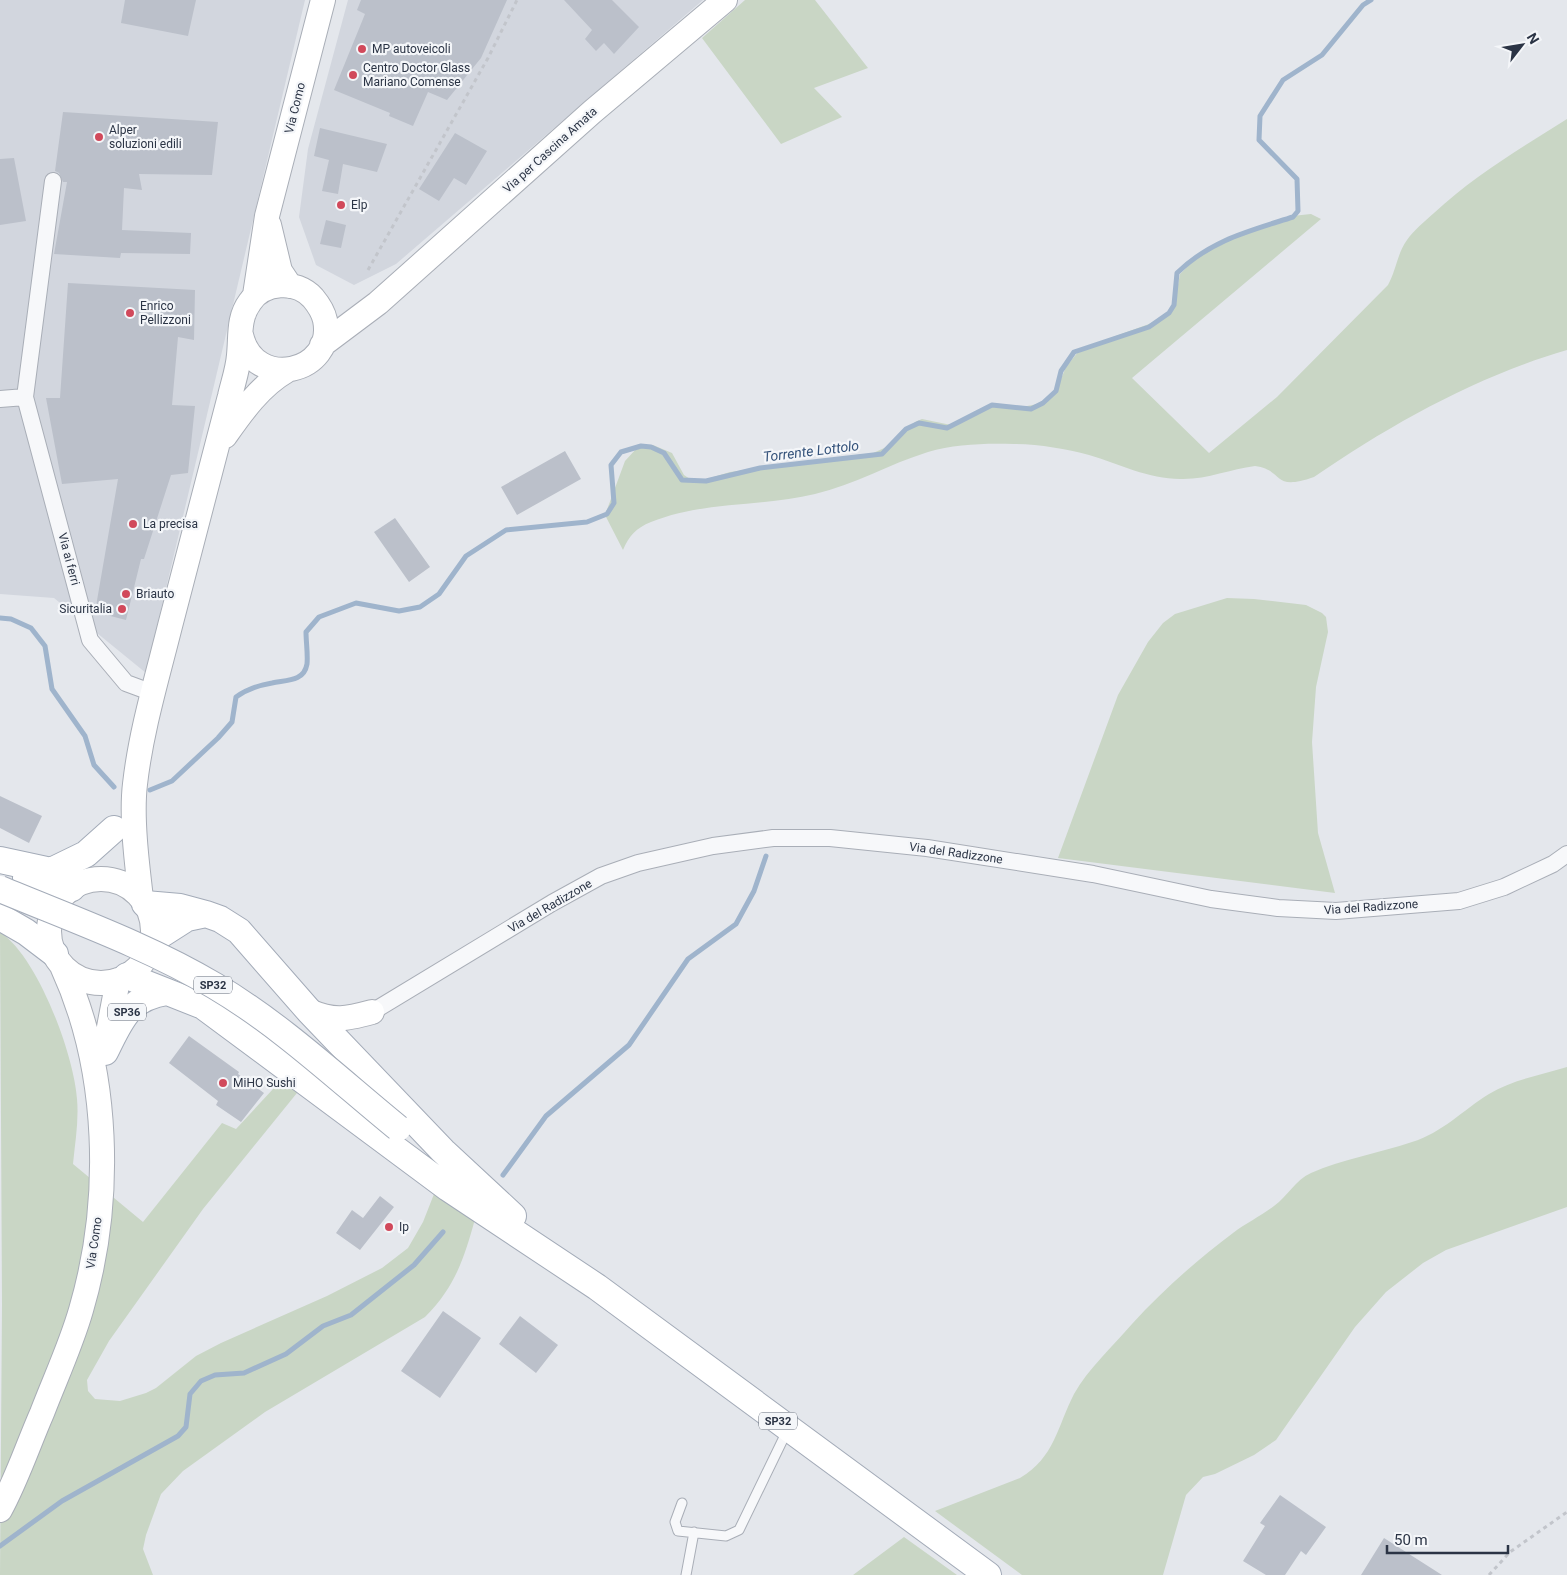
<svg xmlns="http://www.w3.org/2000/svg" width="1567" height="1575" font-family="Roboto,sans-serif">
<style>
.built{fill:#d2d6de}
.green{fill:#c9d6c5}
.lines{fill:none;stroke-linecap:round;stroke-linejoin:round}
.stream{stroke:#9fb4cc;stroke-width:5}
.building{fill:#bbc0ca}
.lane-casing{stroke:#a9aeb7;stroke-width:11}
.street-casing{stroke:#a9aeb7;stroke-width:18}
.secondary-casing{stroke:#a9aeb7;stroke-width:26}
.primary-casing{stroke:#a3abb8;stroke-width:28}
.path{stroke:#c2c5cb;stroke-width:3;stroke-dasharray:4 4;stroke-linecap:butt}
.lane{stroke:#f7f8fa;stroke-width:9}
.street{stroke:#f7f8fa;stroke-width:16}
.secondary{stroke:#fff;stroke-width:24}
.primary{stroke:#fff;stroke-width:26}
.primary-bridge-casing{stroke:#a3abb8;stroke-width:28;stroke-linecap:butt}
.primary-bridge{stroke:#fff;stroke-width:26}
.poi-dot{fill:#d1495b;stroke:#f4f6f9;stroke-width:2}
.labels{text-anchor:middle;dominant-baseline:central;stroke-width:4.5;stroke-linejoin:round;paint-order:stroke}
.shield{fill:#f4f6f9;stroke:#676e7b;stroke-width:1}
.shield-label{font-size:11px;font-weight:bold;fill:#2b3445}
.poi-label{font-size:12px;fill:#2b3445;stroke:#f4f6f9;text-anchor:start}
.street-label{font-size:12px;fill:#2b3445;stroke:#f4f6f9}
.water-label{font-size:14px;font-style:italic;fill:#34527a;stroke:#f4f6f9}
</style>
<rect width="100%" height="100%" fill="#e4e7ec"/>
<path class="built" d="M0,0H305L146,673L54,598L0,594Z
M348,0H703L396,264L354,285L316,265L299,217L308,149Z"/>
<path class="green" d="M745,0H815L868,68L814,88L842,117L781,144L702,38Z
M1567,119V350C1477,376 1391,424 1314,477C1271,492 1285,470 1255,466C1230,469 1206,480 1180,479C1149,479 1119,464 1089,455C1066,449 1039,444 1014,444C986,443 955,444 928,452C889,464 854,485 815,494C761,507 703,501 651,522C636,528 629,536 623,550L605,515L625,461L636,449L653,445L672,453L684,475L693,481H700L730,472L871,454L893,444L915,422L922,419L951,425L958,423L989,405L998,404L1022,407L1043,403L1058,386L1066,367L1078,352L1088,346L1149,324L1169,313L1175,301L1180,274L1199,255L1214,245L1239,233L1292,216L1311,214L1321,219L1132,378L1209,453L1277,397L1388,285C1396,271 1397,254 1407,240C1414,230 1425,221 1434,213C1474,176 1521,148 1567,119Z
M1227,598L1254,599L1306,605L1322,613L1326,617L1328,632L1316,687L1312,742L1318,833L1335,893L1058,858L1118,695L1148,642L1163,623L1175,614Z
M0,932C38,957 74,1055 77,1099C79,1121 75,1143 73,1164L143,1222L222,1123L236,1129L286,1075L301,1088L203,1209L109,1341L87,1380L88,1391L95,1399L120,1401L146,1393L156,1388L196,1356L221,1343L327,1296L382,1268L408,1248L423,1222L436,1189L475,1219C464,1259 455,1287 425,1317L265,1412L183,1471L161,1494L146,1535L143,1549L153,1575H0L2,1304Z
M1567,1067V1207L1446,1250L1423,1263L1386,1292L1355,1327L1276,1440L1254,1455L1215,1474L1203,1477L1186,1495L1163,1575H1022L935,1511L1020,1478C1055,1457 1057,1427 1074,1394C1088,1369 1113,1346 1132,1324C1162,1291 1198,1259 1233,1233C1246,1223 1261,1216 1274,1206C1288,1196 1295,1180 1311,1173C1343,1159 1379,1153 1412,1142C1442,1133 1463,1110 1489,1094C1512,1080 1541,1075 1567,1067Z
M904,1537L957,1575H853Z"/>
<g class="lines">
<path class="stream" d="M0,618L11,619L31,628L45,646L52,689L85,736L94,765L114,787
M150,790L172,781L218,738L232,722L236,697C246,690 260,685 272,683C286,680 304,682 307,664C308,654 306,642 306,632L319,617L356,603L399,611L420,607L439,594L466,556L506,530L587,522L607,514L614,503L611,465L621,452L641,446L651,447L664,453L682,480L706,481L760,468L882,454L906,429L919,423L947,428L992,405L1031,409L1043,403L1056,391L1061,371L1074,352L1149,327L1169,313L1174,305L1177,273C1211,240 1249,231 1293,217L1298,211L1297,179L1259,140L1260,116L1283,80L1322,55L1363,5L1371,0
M503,1175L546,1116L629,1045L688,959L736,924L754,891L766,856
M0,1546L62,1501L178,1436L186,1427L190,1394L201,1381L215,1375L244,1373L286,1354L323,1326L351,1315L414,1265L443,1232"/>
</g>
<path class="building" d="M125,0H196L188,36L121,23Z
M361,0H507L481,58L447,100L428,92L413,126L389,116L390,113L334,90L365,14L357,10Z
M564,0H612L639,27L614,54L604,43L596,51L585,39L592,30Z
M63,112L218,122L212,175L139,174L142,190L124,188L122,230L191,233L190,254L121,253L120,258L54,254L67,182H63L59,173L55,171Z
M320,128L387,144L377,172L343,164L338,194L322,191L329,160L314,156Z
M455,133L487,151L466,185L454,178L439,201L419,189Z
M14,158L26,221L0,225V159Z
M326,220L346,225L341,248L320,244Z
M68,283L195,290L194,340L178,337L172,405L195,406L188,473L171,475L144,559H141L126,620L95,612L118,479L62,484L46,398H60Z
M565,451L581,479L517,515L501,487Z
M395,518L430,567L409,582L374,532Z
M0,796L42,816L29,843L0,828Z
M189,1036L239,1072L238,1074L264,1093L241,1122L216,1105L218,1101L169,1063Z
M380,1196L394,1207L360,1250L336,1233L352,1210L363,1218Z
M443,1311L481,1338L440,1398L401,1371Z
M520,1316L558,1345L536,1373L499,1344Z
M1280,1495L1326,1527L1306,1555L1301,1551L1285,1575H1266L1243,1561L1265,1526L1260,1523Z
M1384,1538L1442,1575H1361Z"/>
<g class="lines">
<g class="lane-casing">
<path id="lane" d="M682,1503L675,1522L678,1531L726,1536L739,1530L787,1431
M686,1575L694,1532"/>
</g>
<g class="street-casing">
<path id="street" d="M53,181L25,397L90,640L126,683L153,693
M0,399L25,397
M372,1012L552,903L601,876L638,863L713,846L773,838H830L927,848L1093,874L1211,899L1278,908L1336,911L1459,901L1504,887L1553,864L1567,854"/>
</g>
<g class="secondary-casing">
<path id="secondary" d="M269,225L280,271L290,286
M255,295L267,216L323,0
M322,345L378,303L592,112L725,0
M225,436C242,412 260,386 286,371
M49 931a52 52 0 1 1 104 0a52 52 0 1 1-104 0Z
M141,898C137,865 131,817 135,784C141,731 157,678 170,626C190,550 210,473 230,396C233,383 238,369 239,355C241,336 238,318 250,302C263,282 296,279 313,298C318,304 323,311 325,320C336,373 254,392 241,335
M309,1011C335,1022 346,1019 372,1012
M106,1043L118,980
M0,1510C17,1479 28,1445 42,1413C55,1379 71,1345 81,1310C113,1201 110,1070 62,966"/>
</g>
<g class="primary-casing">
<path id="primary" d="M0,860L51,871L86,854L114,829
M26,878L56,887L72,888
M145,904L180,907L206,914L220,919L239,931L309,1011L443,1151L513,1216
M0,917L26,932L55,954
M151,941L187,918L206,914
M127,976L203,1006L448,1188L597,1287L988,1575
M105,1052C121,1020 128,998 167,992"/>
</g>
<path class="path" d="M368,270L488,58L517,0
M1489,1575L1510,1552L1567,1512"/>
<use href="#lane" class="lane"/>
<use href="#street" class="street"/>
<use href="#secondary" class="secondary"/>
<use href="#primary" class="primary"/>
<g class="primary-bridge-casing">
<path id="primary-bridge" d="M0,889C72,919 148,946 215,986C281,1025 338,1079 398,1128"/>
</g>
<use href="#primary-bridge" class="primary-bridge"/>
</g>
<g class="poi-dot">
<circle cx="362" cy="49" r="5"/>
<circle cx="353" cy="75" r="5"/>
<circle cx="99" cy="137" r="5"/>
<circle cx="341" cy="205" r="5"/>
<circle cx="130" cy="313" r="5"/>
<circle cx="133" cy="524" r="5"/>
<circle cx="126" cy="594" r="5"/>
<circle cx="122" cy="609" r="5"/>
<circle cx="223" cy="1083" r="5"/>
<circle cx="389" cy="1227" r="5"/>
</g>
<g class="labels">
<g class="shield">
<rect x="194" y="976.5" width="38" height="17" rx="4"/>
<rect x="108" y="1003.5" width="38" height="17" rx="4"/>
<rect x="759" y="1412.5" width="38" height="17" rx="4"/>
</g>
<g class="shield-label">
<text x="213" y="985">SP32</text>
<text x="127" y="1012">SP36</text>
<text x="778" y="1421">SP32</text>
</g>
<g class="poi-label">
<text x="372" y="49">MP autoveicoli</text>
<text x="363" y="68">Centro Doctor Glass<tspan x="363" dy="14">Mariano Comense</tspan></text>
<text x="109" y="130">Alper<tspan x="109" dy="14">soluzioni edili</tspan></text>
<text x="351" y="205">Elp</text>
<text x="140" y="306">Enrico<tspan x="140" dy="14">Pellizzoni</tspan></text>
<text x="143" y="524">La precisa</text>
<text x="136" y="594">Briauto</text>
<text x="112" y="609" text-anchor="end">Sicuritalia</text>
<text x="233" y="1083">MiHO Sushi</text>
<text x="399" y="1227">Ip</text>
</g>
<g class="street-label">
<text transform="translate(295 108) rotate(-76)">Via Como</text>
<text transform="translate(550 150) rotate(-42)">Via per Cascina Amata</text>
<text transform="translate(69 559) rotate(75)">Via ai ferri</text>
<text transform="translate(956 853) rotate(8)">Via del Radizzone</text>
<text transform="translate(550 906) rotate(-30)">Via del Radizzone</text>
<text transform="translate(1371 907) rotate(-4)">Via del Radizzone</text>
<text transform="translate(94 1243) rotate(-82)">Via Como</text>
</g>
<g class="water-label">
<text transform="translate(811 451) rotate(-7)">Torrente Lottolo</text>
</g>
</g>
<g transform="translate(1522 45) rotate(59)" stroke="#f4f6f9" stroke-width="4" paint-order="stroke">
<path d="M0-4L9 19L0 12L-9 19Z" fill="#2b3445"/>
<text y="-8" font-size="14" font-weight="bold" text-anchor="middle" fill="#2b3445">N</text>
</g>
<path d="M1387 1545v8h121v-8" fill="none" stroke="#2b3445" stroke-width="2.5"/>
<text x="1394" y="1545" font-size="15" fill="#2b3445" stroke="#f4f6f9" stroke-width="4" paint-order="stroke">50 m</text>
</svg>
